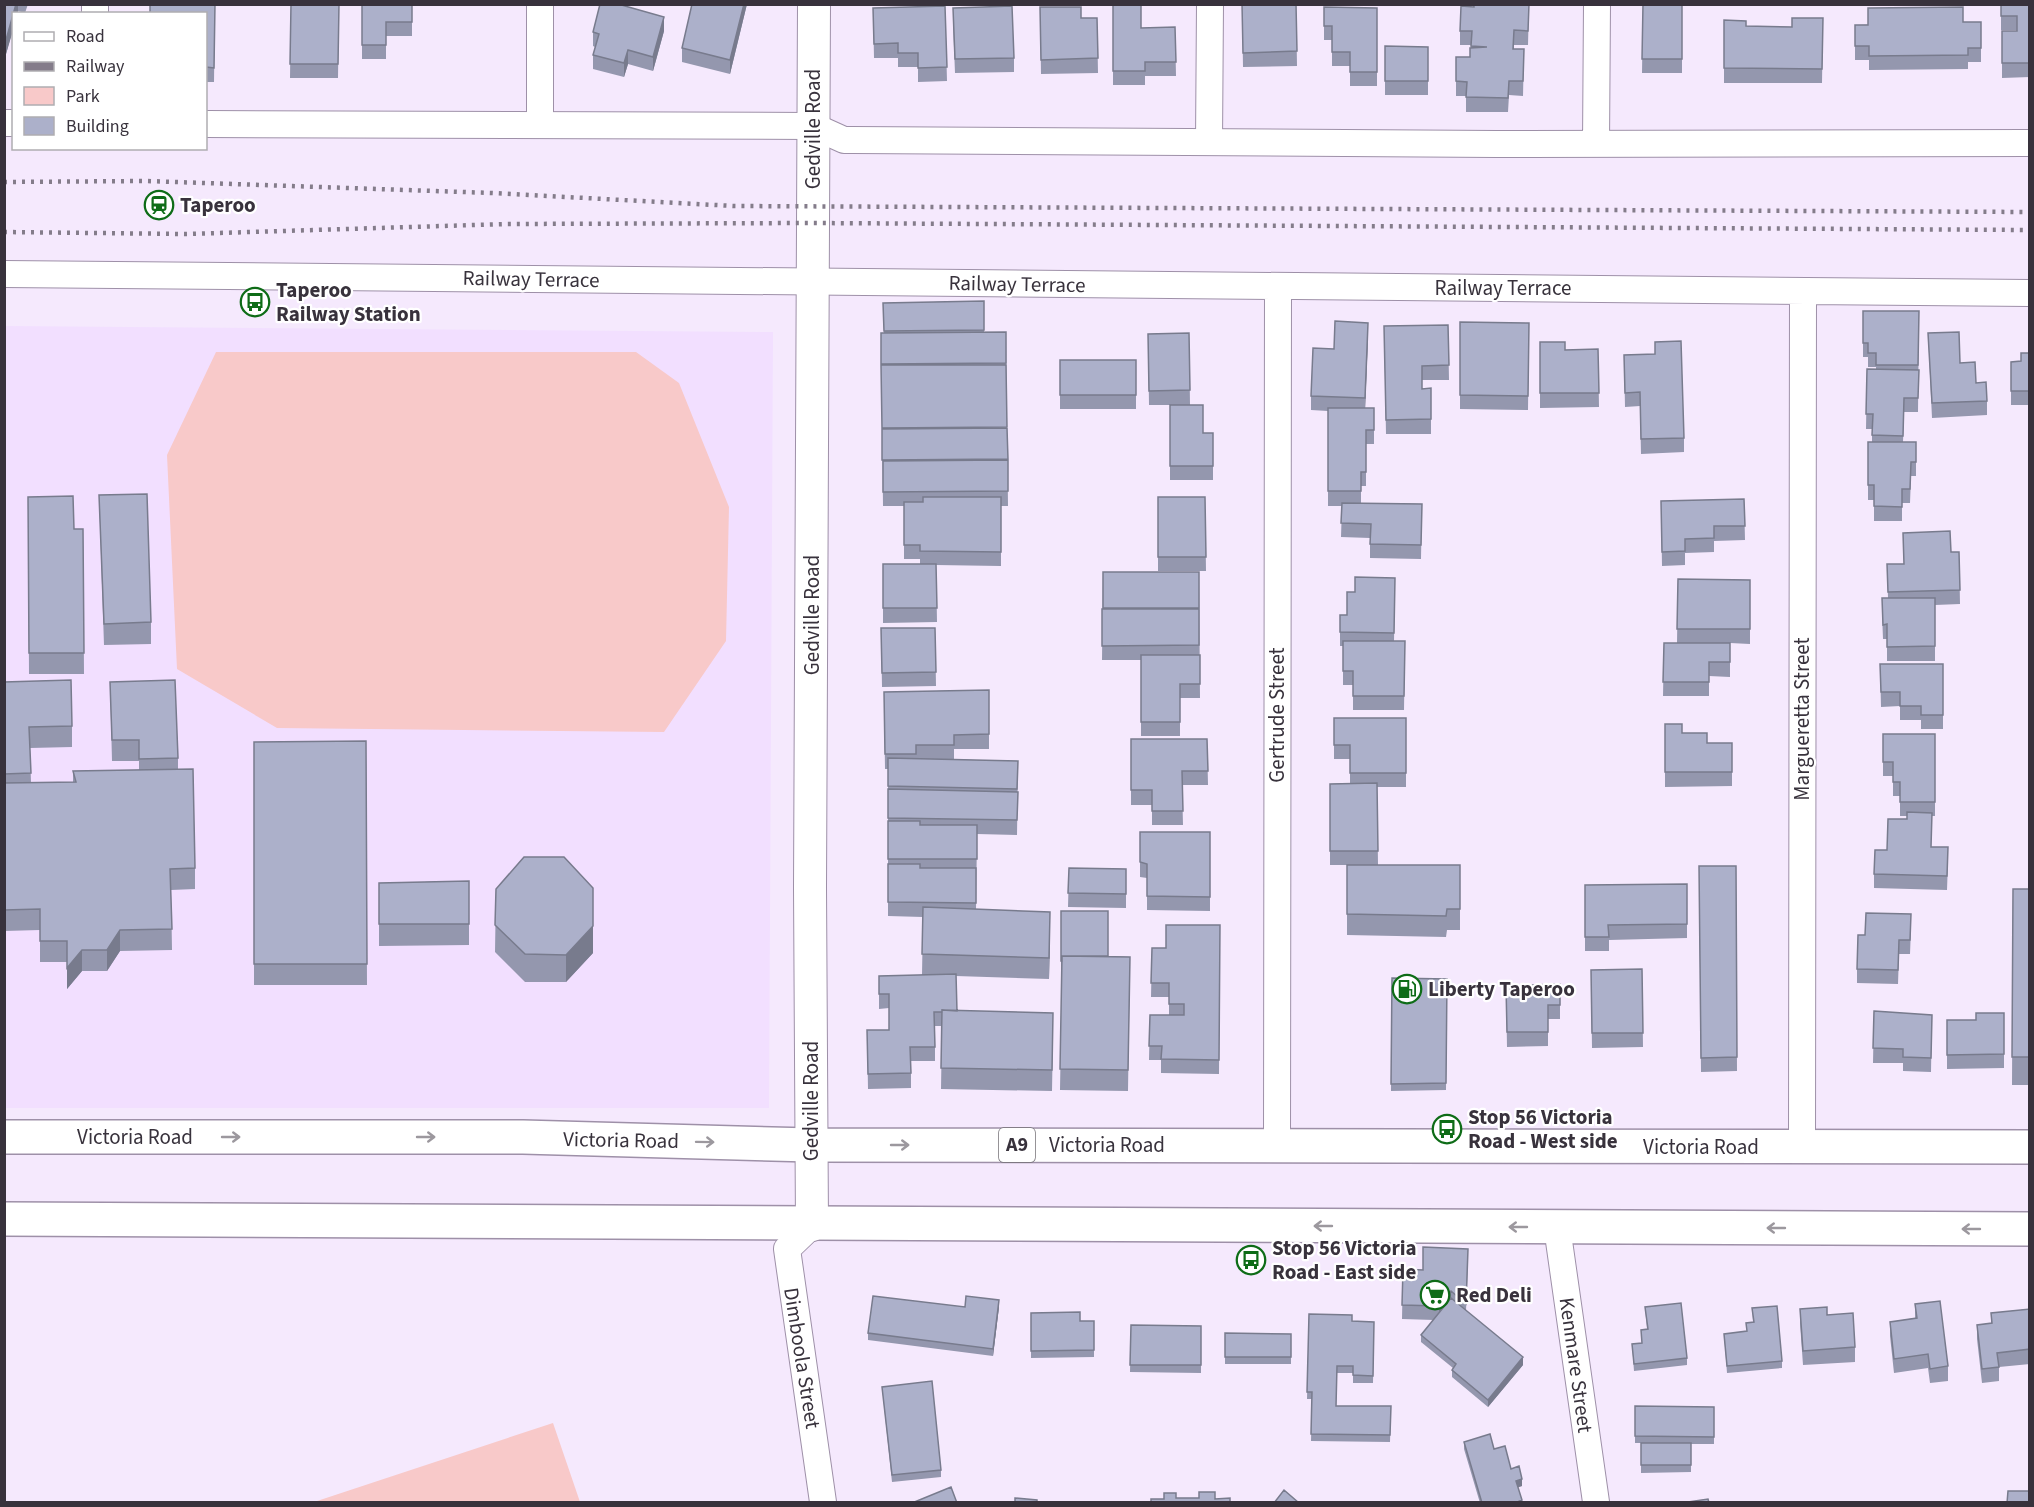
<svg xmlns="http://www.w3.org/2000/svg" width="2034" height="1507" font-family="'Source Sans 3',sans-serif">
<style>
.built{fill:#f2dfff}
.green{fill:#f8c9c9}
.lines{fill:none;stroke-linecap:round;stroke-linejoin:round}
.minor-casing{stroke:#9e90a8;stroke-width:28}
.tertiary-casing{stroke:#9e90a8;stroke-width:34}
.trunk-casing{stroke:#9e90a8;stroke-width:36}
.minor{stroke:#fff;stroke-width:26}
.tertiary{stroke:#fff;stroke-width:32}
.trunk{stroke:#fff;stroke-width:33}
.rail{stroke:#847c8a;stroke-width:4.5;stroke-dasharray:3 6;stroke-linecap:butt}
.wall{fill:#9497ae}
.shaded-wall{fill:#787b8d}
.building{fill:#acb0ca;stroke:#787b8d;stroke-width:1.5}
.oneway{stroke:#9c989e}
.labels{text-anchor:middle;dominant-baseline:central;stroke-width:4.5;stroke-linejoin:round;paint-order:stroke}
.shield{fill:#fff;stroke:#747076;stroke-width:1.5}
.shield-label{font-size:20px;font-weight:bold;fill:#38323c}
.street-label{font-size:21px;fill:#38323c;stroke:#fff}
.poi-label{font-size:21px;font-weight:bold;fill:#38323c;stroke:#fff;text-anchor:start}
</style>
<rect width="100%" height="100%" fill="#f5e9fd"/>
<path class="built" d="M5,326L773,332L769,1108H5Z"/>
<path class="green" d="M216,352H636L679,383L729,507L726,641L664,732L277,728L177,669L167,455Z
M553,1423L580,1502H314Z"/>
<g class="lines">
<g class="minor-casing">
<path id="minor" d="M95,14V4
M4,123H14
M206,124L813,126L844,140H853L1496,144L2030,143
M540,125V4
M1209,142L1210,4
M1596,144L1597,4
M4,274L2030,293
M1277,1145L1278,286
M1802,1147L1803,291
M812,1225L787,1249L823,1502
M1557,1227L1596,1502"/>
</g>
<g class="tertiary-casing">
<path id="tertiary" d="M812,1225L810,888L814,4"/>
</g>
<g class="trunk-casing">
<path id="trunk" d="M4,1137H523L811,1145L2030,1147
M4,1219L2030,1229"/>
</g>
<use href="#minor" class="minor"/>
<use href="#tertiary" class="tertiary"/>
<use href="#trunk" class="trunk"/>
<path class="rail" d="M4,182L147,181L492,193L734,206L2030,212
M4,232L186,234L507,224L813,223L2030,230"/>
</g>
<path class="wall" d="M4,4H28L25,13L18,11L4,61Z
M215,4L214,82H206V14Z
M291,4H339L338,78H290Z
M362,4H412V36H386V59H362Z
M595,4H627V7L664,31L653,71L628,64L624,77L593,69V55L595,47L593,46V32L600,5Z
M692,4H747L730,74L682,62V48Z
M1113,4L1141,28L1175,27L1176,76H1145V85H1113Z
M1242,4H1296L1297,66L1243,67Z
M1529,4L1528,45H1514V49H1524L1523,96L1509,95L1508,112H1466V96H1456V57H1470L1471,45H1460V31L1474,7Z
M1643,4H1682V73H1642Z
M2001,4H2030V77L2002,78V31H2017V30H2001Z
M945,6L947,81L918,82V67H898V58H874L873,8Z
M1040,7L1081,18H1097L1098,73L1041,74Z
M1324,7L1377,8V86H1350V66H1332V40H1324Z
M1823,18L1822,83H1724V20L1746,26L1792,27Z
M953,22L1014,58V72L955,73Z
M1981,22V62H1968V69L1869,70V60H1855V25Z
M1385,46L1428,47V95H1385Z
M984,301V332H1006L1008,506H1001V566L936,565L937,622L883,623V564H920V559H904V506H883L881,333H884L883,303Z
M1863,311H1919L1918,412H1904L1903,442H1916V476H1911L1910,503H1902V521H1874V500H1868V442H1872V429H1866L1867,369H1876V367H1868V357H1863Z
M1460,322L1529,323L1528,410L1460,409Z
M1448,325L1449,380H1422V389L1431,388V434H1386L1384,326Z
M1189,333L1190,405H1149L1148,334Z
M1928,333L1960,363L1976,383L1987,401V415L1932,418Z
M1368,337L1365,408H1374V444H1366V486H1361V503L1422,504L1421,559L1370,558V538L1341,537L1342,506H1328V411L1311,410V396L1334,349Z
M1540,342L1565,350L1598,349L1599,407L1540,408Z
M1655,342L1684,438V452L1641,454L1640,406L1625,407L1624,355L1655,354Z
M2030,353V405H2011V362L2021,361Z
M1060,360H1136V409H1060Z
M1170,405L1203,433H1213V480H1170Z
M99,495L151,622V644L104,645Z
M28,497L74,529H83L84,674H29Z
M1158,497H1205L1206,571H1158Z
M1744,499L1745,540L1714,541V552L1685,553V565L1662,566L1661,501Z
M1903,533L1951,552H1959L1960,604L1935,605V661H1887V639H1883L1882,613L1888,598L1887,564H1904Z
M1103,572H1199L1200,698H1180V736H1141V660H1102Z
M1395,578L1394,641H1405L1404,710H1353V685H1343V646H1340V615H1347L1355,592Z
M1678,579L1750,580V644L1730,643V677L1709,676V696H1663L1664,643H1677Z
M881,628H935L936,686L882,687Z
M1880,664H1943V729H1921V720H1900V706L1881,707Z
M4,682L72,726V747L30,748L31,783L73,782V771L139,770V761H112L110,682L178,758V769L195,868V889L171,890L172,950L120,951L107,971H82L67,989V962H40V930L4,931Z
M989,690V749H954V759H935L1018,761L1017,835L977,834L976,909L1050,933L1049,979L956,976L957,1011L1053,1034L1052,1091L941,1089L942,1026H935V1061H911V1088L868,1089L867,1030H889V1008L879,1009V976L922,975L923,917L888,916V769H885L884,692Z
M1334,718H1406V787H1377L1378,865L1460,909V930H1447L1446,937L1347,935V865H1330V784L1350,783V759H1334Z
M1665,724L1682,733L1707,743H1732V786L1665,787Z
M1883,734H1935V816H1932L1931,847L1948,861L1947,890L1874,888V874L1907,819V816H1900V796H1893V776H1883Z
M1131,739H1207L1208,785H1182L1183,825H1152V805H1131Z
M366,741L367,985H254V742Z
M1140,832H1210V911L1147,910V878L1140,877Z
M1699,866H1736L1737,1071L1701,1072Z
M1069,868L1126,869V908L1068,907Z
M469,881V945L379,946V883Z
M1687,884V938L1609,940V951H1585V885Z
M496,889L593,953L566,982H525L495,952Z
M2013,889H2030V1085H2012Z
M1061,911L1108,956L1130,957L1128,1091L1060,1090L1062,975H1061Z
M1220,925L1219,1074L1161,1073V1060H1149L1150,1015H1169V997H1151L1152,948H1166Z
M1911,928L1910,954H1899L1898,984L1857,983V969L1865,935Z
M1642,969L1643,1047L1592,1048L1591,970Z
M1392,978L1447,979L1446,1090L1391,1091Z
M1560,984V1019H1548V1046L1507,1047L1506,986Z
M1874,1011L1932,1015L1931,1072L1903,1071V1063H1873Z
M2004,1013V1068L1947,1069V1020H1976Z
M1468,1263L1466,1311L1523,1365L1488,1407L1452,1377V1370L1453,1368L1421,1342V1335L1434,1320L1402,1319L1403,1269L1423,1270Z
M1915,1304L1948,1366V1381L1930,1383L1928,1368L1894,1373L1890,1336V1322L1915,1318Z
M999,1307L993,1356L868,1340V1333Z
M1645,1307L1687,1358V1365L1634,1371L1632,1344L1642,1343L1641,1330L1647,1329Z
M1752,1308L1782,1361V1368L1727,1373L1724,1334L1747,1332L1746,1323L1753,1322Z
M1800,1309L1855,1347V1362L1803,1365L1800,1323Z
M2030,1309V1364L1999,1367V1381L1982,1383L1977,1339V1325L1991,1323V1313Z
M1031,1313L1080,1321H1094V1357L1031,1358Z
M1309,1314L1352,1321L1374,1322L1373,1383H1353V1373H1337L1336,1406H1391L1390,1442L1311,1441L1312,1399H1307Z
M1131,1325L1201,1326V1373L1130,1372Z
M1225,1333L1291,1334V1364H1225Z
M882,1387L941,1470V1477L892,1482Z
M1635,1406L1714,1407V1444H1691V1472L1641,1473V1443H1651H1635Z
M1464,1442L1494,1449L1511,1469L1522,1486L1518,1487L1522,1503H1480L1464,1449Z"/>
<path class="shaded-wall" d="M16,4H18V11L17,14H14V27L4,61V47Z
M744,4H747L730,74V60Z
M664,17V31L653,71V57Z
M628,50V64L624,77V63Z
M1368,323V337L1365,412V398Z
M1050,912V933L1049,979V958Z
M593,926V953L566,982V955Z
M120,930V951L107,971V950Z
M82,950V971L67,989V968Z
M1451,1291V1306L1439,1320V1306Z
M999,1300V1307L993,1356V1349Z
M1523,1357V1365L1488,1407V1400Z
M1522,1479V1486L1516,1488V1481Z"/>
<path class="building" d="M4,4H16L4,47Z
M150,4H215L214,68L206,67V14H150Z
M291,4H339L338,64H290Z
M362,4H412V22H386V45H362Z
M600,4H618L664,17L653,57L628,50L624,63L593,55L599,34L593,32Z
M692,4H744L730,60L682,48Z
M1113,4H1141V28L1175,27L1176,62H1145V71H1113Z
M1242,4H1296L1297,51L1243,53Z
M1474,4H1529L1528,31L1514,30L1513,49H1524L1523,81H1509L1508,98L1466,97L1467,82L1456,81V57H1470V48L1487,47L1471,46L1472,31H1460L1461,6L1474,7Z
M1643,4H1682V59H1642Z
M2001,4H2030V63H2002V31H2017V16H2001Z
M945,6L947,67L918,68V53H898V43L874,44L873,8Z
M1012,6L1014,58L955,59L953,8Z
M1040,7H1081V18H1097L1098,58L1041,60Z
M1324,7L1377,8V72H1350V52H1332V26H1324Z
M1963,7V22H1981V48H1968V55L1869,56V46H1855V25H1868V8Z
M1792,18H1823L1822,69L1724,68V20L1746,21V26L1792,27Z
M1385,46L1428,47V81H1385Z
M984,301V330L884,331L883,303Z
M1863,311H1919L1918,365H1876V353H1868V343H1863Z
M1335,321L1368,323L1365,398L1311,396L1313,348L1334,349Z
M1460,322L1529,323L1528,396L1460,395Z
M1448,325L1449,365L1422,366V389L1431,388V419L1386,420L1384,326Z
M1006,332V363L881,364V333Z
M1959,332L1960,363L1975,362L1976,383L1986,382L1987,401L1932,403L1928,333Z
M1189,333L1190,390L1149,391L1148,334Z
M1681,341L1684,438L1641,439L1640,392L1625,393L1624,355L1655,354V342Z
M1540,342H1565V350L1598,349L1599,393H1540Z
M2021,353H2030V391H2011V362L2021,361Z
M1060,360H1136V395H1060Z
M881,365H1006L1007,427L882,428Z
M1867,369L1919,370L1918,398H1904L1903,436L1872,435L1873,414H1866Z
M1170,405H1203V433H1213V466H1170Z
M1328,408H1374V430H1366V472H1361V491H1328Z
M1007,428L1008,459L882,460V429Z
M1868,442H1916V462H1911L1910,489H1902V507L1874,506V485H1868Z
M1008,460V491L883,492V461Z
M147,494L151,622L104,624L99,495Z
M73,496L74,529H83L84,653H29L28,497Z
M923,497H1001V552L920,551V545H904V502H923Z
M1158,497H1205L1206,557H1158Z
M1744,499L1745,526H1714V538L1685,539V551L1662,552L1661,501Z
M1342,503L1422,504L1421,545L1370,544L1371,524L1341,523Z
M1950,531L1951,552H1959L1960,590L1888,592L1887,564H1904L1903,533Z
M883,564H936L937,608H883Z
M1103,572H1199V608H1103Z
M1355,577L1395,578L1394,633L1340,632V615H1347V592H1355Z
M1678,579L1750,580V629H1677Z
M1882,598H1935V646L1887,647V624L1883,625Z
M1102,609H1199V645L1102,646Z
M881,628H935L936,672L882,673Z
M1343,641H1405L1404,696H1353V671H1343Z
M1664,643H1730V662H1709V682H1663Z
M1141,655H1200V684H1180V722H1141Z
M1880,664H1943V715H1921V706H1900V692H1881Z
M71,680L72,726L29,727L31,773L4,774V682Z
M175,680L178,758L139,759V740H112L110,682Z
M989,690V734L954,735V745H916V754H885L884,692Z
M1334,718H1406V773H1350V745H1334Z
M1665,724H1682V733H1707V743H1732V772H1665Z
M1883,734H1935V802H1900V782H1893V762H1883Z
M1131,739H1207L1208,771H1182L1183,811H1152V790H1131Z
M366,741L367,964H254V742Z
M888,758L1018,761L1017,789L888,786Z
M193,769L195,868L170,869L172,929L120,930L107,950H82L67,968V941H40V909L4,910V783L76,782L73,771Z
M1377,783L1378,851H1330V784Z
M888,789L1018,792L1017,820L888,818Z
M1907,812L1932,813L1931,847H1948L1947,876L1874,874L1875,850H1887L1888,819H1907Z
M888,821H920V825H977V859H888Z
M1140,832H1210V897L1147,896V864L1140,862Z
M524,857H564L593,888V926L566,955L525,954L495,925L496,889Z
M888,864H920V868H976V903L888,902Z
M1347,865H1460V909H1447L1446,916L1347,914Z
M1699,866H1736L1737,1057L1701,1058Z
M1069,868L1126,869V894L1068,893Z
M469,881V924H379V883Z
M1687,884V924L1608,925L1609,937H1585V885Z
M2013,889H2030V1057H2012Z
M923,907L1050,912L1049,958L922,954Z
M1061,911H1108V956H1062V961H1061Z
M1866,913L1911,914L1910,940H1899L1898,970L1857,969L1858,935H1865Z
M1166,925H1220L1219,1060L1161,1059L1162,1046H1149L1150,1015H1184V1004H1169V983H1151L1152,948H1166Z
M1062,956L1130,957L1128,1070L1060,1069Z
M1642,969L1643,1033H1592L1591,970Z
M956,974L957,1011L942,1010V1012H934L935,1047H910L911,1073L868,1074L867,1030H889V994H879V976Z
M1392,978L1447,979L1446,1083L1391,1084Z
M1560,984V1005H1548V1032H1507L1506,986Z
M942,1010L1053,1013L1052,1070L941,1068Z
M1874,1011L1932,1015L1931,1058L1903,1057V1049L1873,1048Z
M1976,1013H2004V1054L1947,1055V1020H1976Z
M1423,1247L1468,1249L1466,1304L1451,1291L1439,1306L1402,1305L1403,1269L1423,1270Z
M873,1296L965,1307L966,1296L999,1300L993,1349L868,1333Z
M1451,1298L1523,1357L1488,1400L1452,1370L1456,1364L1421,1335Z
M1940,1301L1948,1366L1930,1369L1928,1354L1894,1359L1890,1322L1917,1318L1915,1304Z
M1681,1303L1687,1358L1634,1364L1632,1344L1642,1343L1641,1330L1648,1329L1645,1307Z
M1777,1306L1782,1361L1727,1366L1724,1334L1747,1331L1746,1323L1754,1322L1752,1308Z
M1827,1307V1315L1853,1313L1855,1347L1803,1351L1800,1309Z
M2030,1309V1349L1997,1353L1999,1367L1982,1369L1977,1325L1992,1323L1991,1313Z
M1080,1312V1321H1094V1350L1031,1351V1313Z
M1309,1314L1352,1315V1321L1374,1322L1373,1376L1353,1375V1366H1337L1336,1406H1391L1390,1435L1311,1434L1312,1392H1307Z
M1131,1325L1201,1326V1365H1130Z
M1225,1333L1291,1334V1357H1225Z
M932,1381L941,1470L892,1475L882,1387Z
M1635,1406L1714,1407V1437L1635,1436Z
M1490,1434L1494,1449L1505,1446L1511,1469L1519,1466L1522,1479L1516,1481L1522,1500L1515,1503H1482L1464,1442Z
M1641,1443H1691V1465H1641Z
M951,1487L957,1503H912Z
M1284,1490L1299,1503H1274Z
M2008,1491H2030V1503H2007Z
M1199,1492H1215V1499L1230,1498V1503H1151V1499H1164V1493H1176V1498H1199Z
M1015,1498L1037,1500V1503H1015Z
M1708,1499L1709,1503H1681Z"/>
<defs><path id="oneway-shaft" d="M-6 0H5M1.5-3L5.5 0L1.5 3" fill="none" stroke-width="1.6" stroke-linecap="round" stroke-linejoin="round" transform="scale(1.5)"/></defs>
<g class="oneway">
<use href="#oneway-shaft" transform="translate(231 1137)"/>
<use href="#oneway-shaft" transform="translate(426 1137)"/>
<use href="#oneway-shaft" transform="translate(705 1142) rotate(1)"/>
<use href="#oneway-shaft" transform="translate(900 1145)"/>
<use href="#oneway-shaft" transform="translate(1323 1226) rotate(-180)"/>
<use href="#oneway-shaft" transform="translate(1518 1227) rotate(-180)"/>
<use href="#oneway-shaft" transform="translate(1776 1228) rotate(-180)"/>
<use href="#oneway-shaft" transform="translate(1971 1229) rotate(-180)"/>
</g>
<defs>
<g id="station-ring" transform="scale(1.5)"><circle r="9.5" fill="#fff" stroke="#0e6c17" stroke-width="1.5"/><path d="M-3-6H3Q5-6 5-4V2Q5 4 3 4L4.5 6H3L1.5 4h-3L-3 6H-4.5L-3 4Q-5 4-5 2V-4Q-5-6-3-6ZM-3.5-4v3h7v-3ZM-3.5 1v1.5H-2V1ZM2 1v1.5H3.5V1Z" fill="#0e6c17"/></g>
<g id="bus-ring" transform="scale(1.5)"><circle r="9.5" fill="#fff" stroke="#0e6c17" stroke-width="1.5"/><path d="M-5-6H5V4H4V6H2V4H-2V6H-4V4H-5ZM-3.5-4V0h7V-4ZM-3.5 1.2v1.5H-2V1.2ZM2 1.2v1.5H3.5V1.2Z" fill="#0e6c17"/></g>
<g id="fuel-ring" transform="scale(1.5)"><circle r="9.5" fill="#fff" stroke="#0e6c17" stroke-width="1.5"/><path d="M-5.5-6h7V0h2V4h1.3V-2.5L3-4.5l.8-.8L6-3V5H2.5V1h-1V6h-7ZM-4.2-4.7v3.2H.2V-4.7Z" fill="#0e6c17"/></g>
<g id="supermarket-ring" transform="scale(1.5)"><circle r="9.5" fill="#fff" stroke="#0e6c17" stroke-width="1.5"/><path d="M-6-5.5h2.5l.6 2H6L4.5 2H-2.5L-4.4-4H-6ZM-1.5 3.2a1.3 1.3 0 1 0 .1 0ZM3 3.2a1.3 1.3 0 1 0 .1 0Z" fill="#0e6c17"/></g>
</defs>
<g fill-rule="evenodd">
<use href="#station-ring" x="159" y="205"/>
<use href="#bus-ring" x="255" y="302"/>
<use href="#fuel-ring" x="1407" y="989"/>
<use href="#bus-ring" x="1447" y="1129"/>
<use href="#bus-ring" x="1251" y="1260"/>
<use href="#supermarket-ring" x="1435" y="1295"/>
</g>
<g class="labels">
<rect class="shield" x="999" y="1128" width="36" height="34" rx="4.5"/>
<g class="shield-label">
<text x="1017" y="1145">A9</text>
</g>
<g class="street-label">
<text transform="translate(813 129) rotate(-90)">Gedville Road</text>
<text transform="translate(531 279) rotate(1)">Railway Terrace</text>
<text transform="translate(1017 284) rotate(1)">Railway Terrace</text>
<text x="1503" y="288">Railway Terrace</text>
<text transform="translate(812 615) rotate(-90)">Gedville Road</text>
<text transform="translate(1277 715) rotate(-90)">Gertrude Street</text>
<text transform="translate(1802 719) rotate(-90)">Margueretta Street</text>
<text transform="translate(811 1101) rotate(-90)">Gedville Road</text>
<text x="135" y="1137">Victoria Road</text>
<text transform="translate(621 1140) rotate(1)">Victoria Road</text>
<text x="1107" y="1145">Victoria Road</text>
<text x="1701" y="1147">Victoria Road</text>
<text transform="translate(802 1358) rotate(81)">Dimboola Street</text>
<text transform="translate(1576 1365) rotate(82)">Kenmare Street</text>
</g>
<g class="poi-label">
<text x="180" y="205">Taperoo</text>
<text x="276" y="290">Taperoo<tspan x="276" dy="24">Railway Station</tspan></text>
<text x="1428" y="989">Liberty Taperoo</text>
<text x="1468" y="1117">Stop 56 Victoria<tspan x="1468" dy="24">Road - West side</tspan></text>
<text x="1272" y="1248">Stop 56 Victoria<tspan x="1272" dy="24">Road - East side</tspan></text>
<text x="1456" y="1295">Red Deli</text>
</g>
</g>
<rect width="2034" height="1507" fill="none" stroke="#38323c" stroke-width="12"/>
<rect x="12" y="12" width="195" height="138" fill="#ffffff" stroke="#afadb1" stroke-width="1.5"/>
<rect x="24" y="32" width="30" height="9" fill="#ffffff" stroke="#afadb1" stroke-width="1.5"/>
<text x="66" y="42" font-size="18" fill="#38323c">Road</text>
<rect x="24" y="62" width="30" height="9" fill="#847c8a" stroke="#afadb1" stroke-width="1.5"/>
<text x="66" y="72" font-size="18" fill="#38323c">Railway</text>
<rect x="24" y="87" width="30" height="18" fill="#f8c9c9" stroke="#afadb1" stroke-width="1.5"/>
<text x="66" y="102" font-size="18" fill="#38323c">Park</text>
<rect x="24" y="117" width="30" height="18" fill="#acb0ca" stroke="#afadb1" stroke-width="1.5"/>
<text x="66" y="132" font-size="18" fill="#38323c">Building</text>
</svg>
